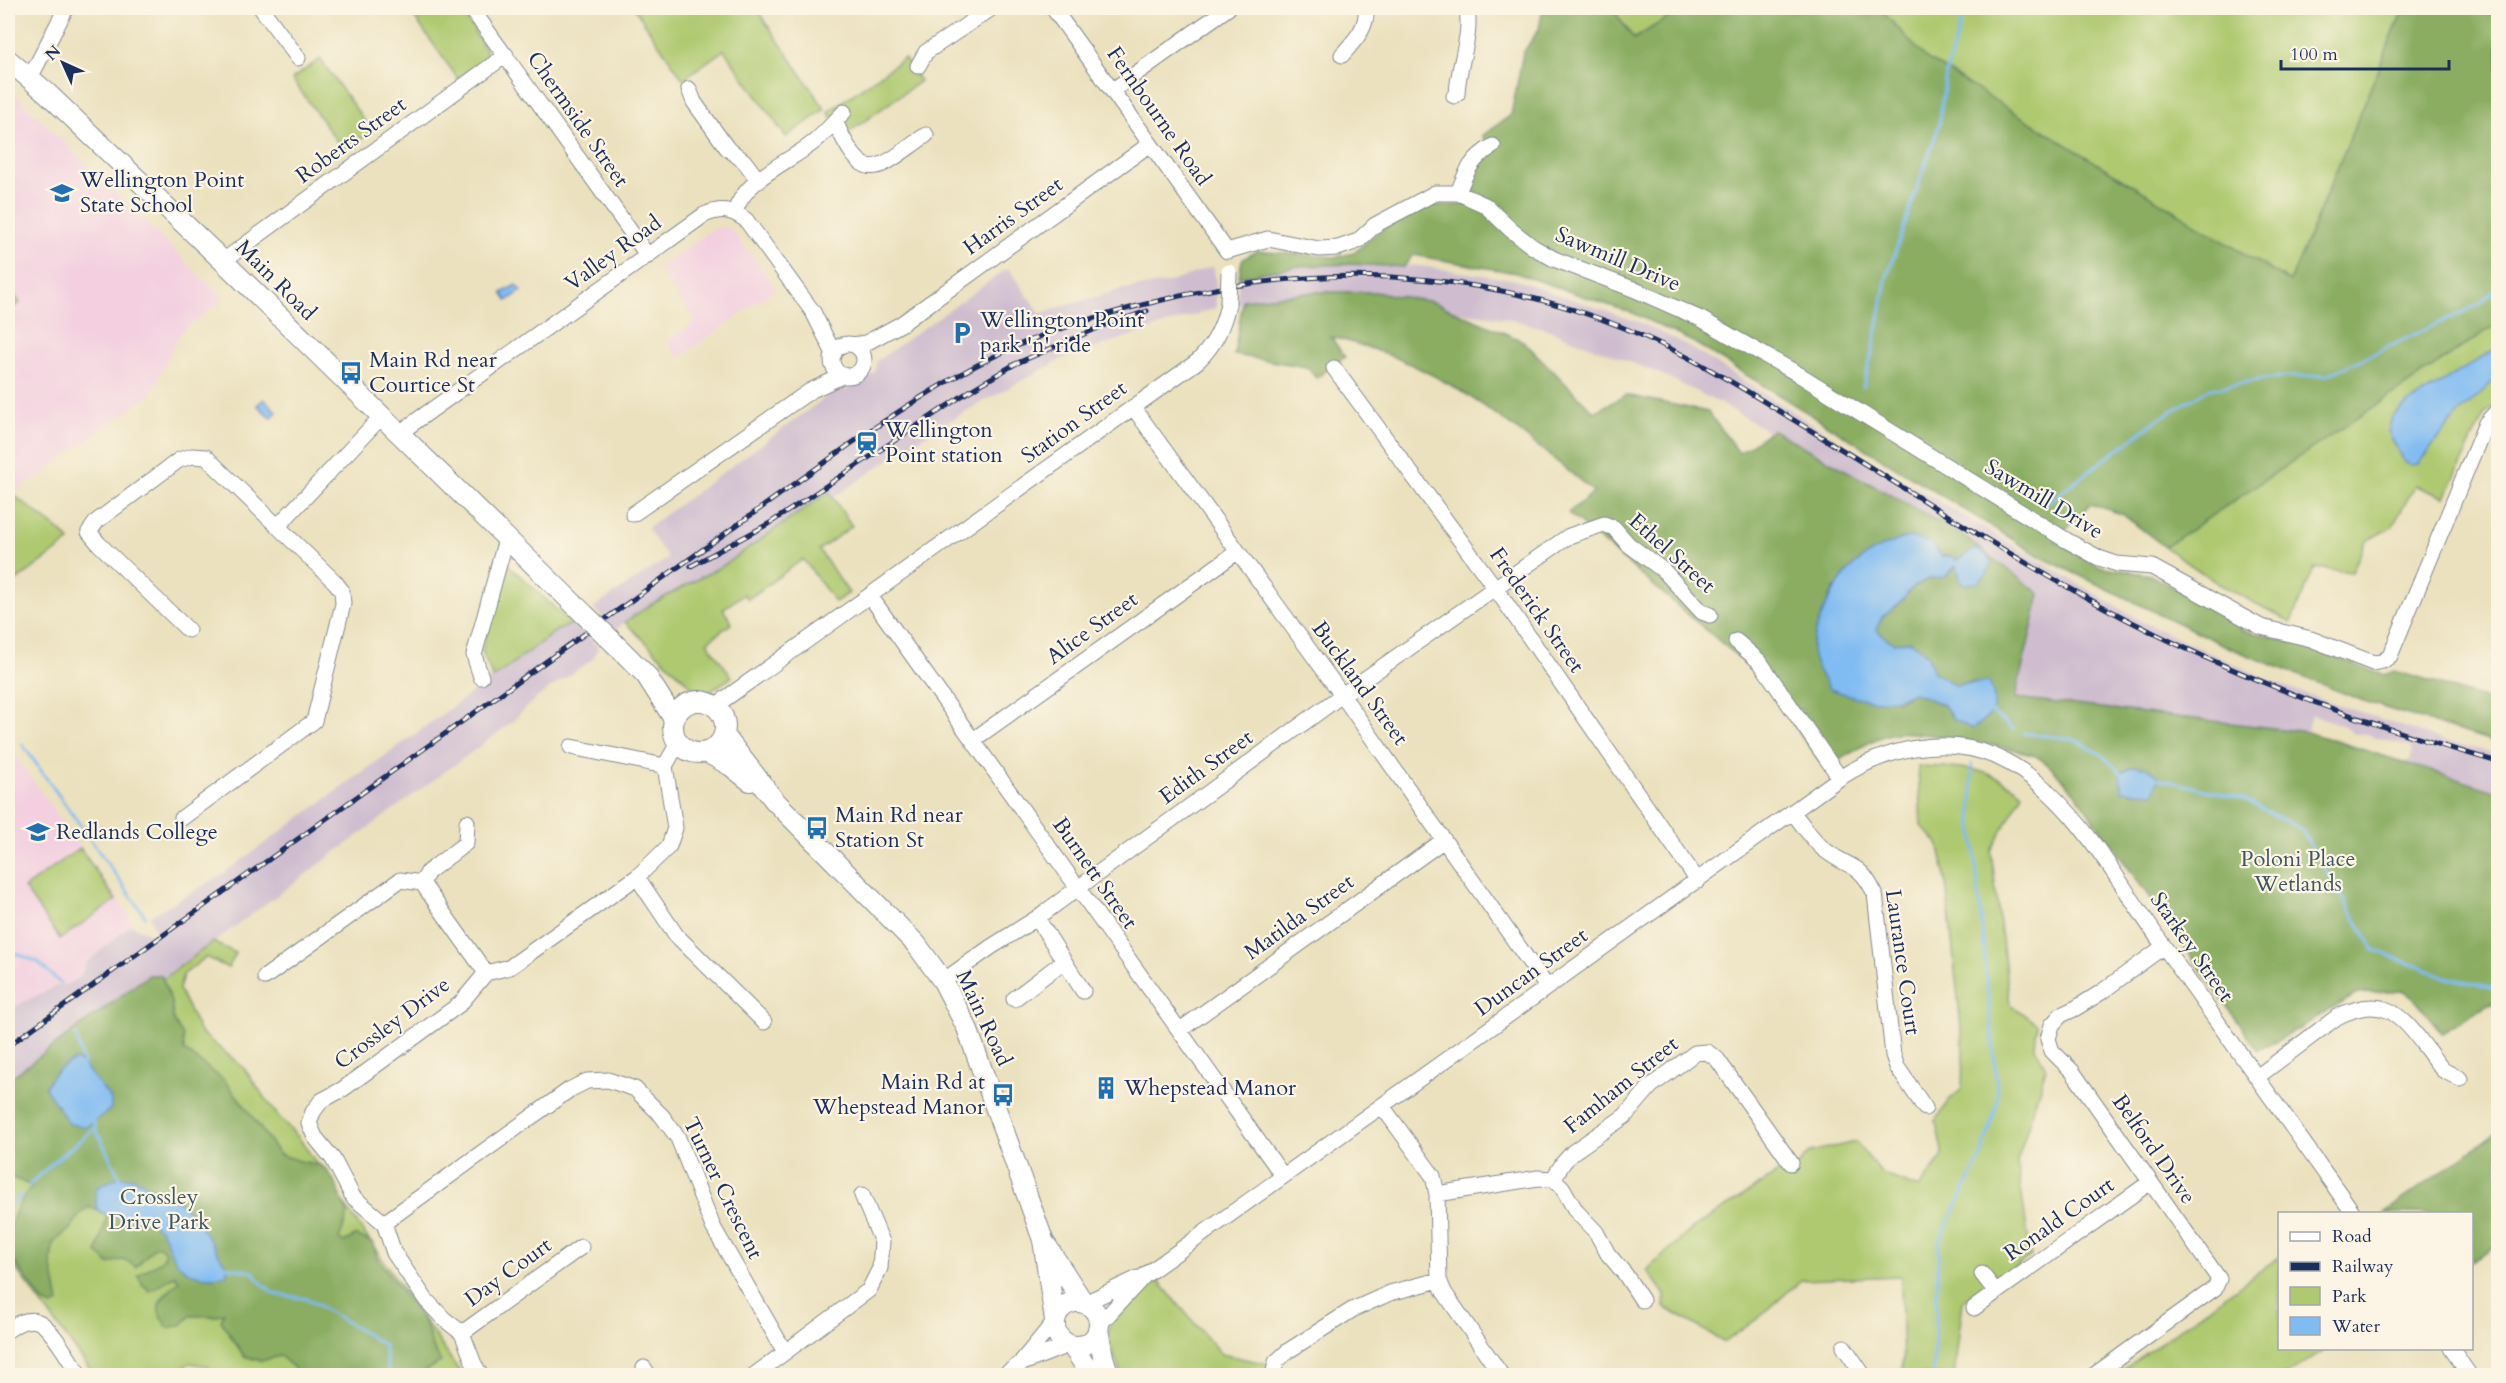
<svg xmlns="http://www.w3.org/2000/svg" width="2506" height="1383" font-family="Cardo,serif">
<style>
.built{fill:#f3cfe0}
.industrial{fill:#cfbdcf}
.green{fill:#aec96f;stroke:#647c66;stroke-width:1.5}
.forest{fill:#8aad62;stroke:#526e60;stroke-width:1.5;fill-rule:evenodd}
.water{fill:#80bbf2;stroke:#4e75a8;stroke-width:1.5}
.lines{fill:none;stroke-linecap:round;stroke-linejoin:round}
.stream{stroke:#80bbf2;stroke-width:3}
.minor-casing{stroke:#83888e;stroke-width:17}
.major-casing{stroke:#83888e;stroke-width:22}
.minor{stroke:#fff;stroke-width:15}
.major{stroke:#fff;stroke-width:20}
.rail-casing{stroke:#1b2f5e;stroke-width:5}
.rail{stroke:#fcf5e5;stroke-width:3;stroke-dasharray:9;stroke-linecap:butt}
.minor-bridge-casing{stroke:#83888e;stroke-width:17;stroke-linecap:butt}
.major-bridge-casing{stroke:#83888e;stroke-width:22;stroke-linecap:butt}
.minor-bridge{stroke:#fff;stroke-width:15}
.major-bridge{stroke:#fff;stroke-width:20}
.labels{text-anchor:middle;dominant-baseline:central;stroke-width:4.5;stroke-linejoin:round;paint-order:stroke}
.street-label{font-size:22px;fill:#1b2f5e;stroke:#fcf5e5}
.poi-label{font-size:22px;fill:#1b2f5e;stroke:#fcf5e5;text-anchor:start}
.park-label{font-size:22px;fill:#405662;stroke:#fcf5e5}
</style>
<rect width="100%" height="100%" fill="#fcf5e5"/>
<filter id="ink" filterUnits="userSpaceOnUse"><feTurbulence type="fractalNoise" baseFrequency=".0167" numOctaves="2"/><feDisplacementMap in="SourceGraphic" scale="12" xChannelSelector="R" yChannelSelector="G"/><feConvolveMatrix kernelMatrix="1 2 1 2 8 2 1 2 1" color-interpolation-filters="sRGB"/></filter>
<filter id="wash" filterUnits="userSpaceOnUse"><feTurbulence type="fractalNoise" baseFrequency=".008" numOctaves="4" result="noise"/><feDisplacementMap in="SourceGraphic" scale="24" xChannelSelector="R" yChannelSelector="G"/><feGaussianBlur stdDeviation="1.35" result="paint"/><feColorMatrix in="noise" values="0 0 0 0 0 0 0 0 0 0 0 0 0 0 0 0 0 1.4 0 .05"/><feComposite in="paint" operator="in"/></filter>
<g filter="url(#wash)">
<rect width="100%" height="100%" fill="#ebe1be"/>
<path class="built" d="M8,88L224,299L180,333L151,394L8,498Z
M721,227L729,228L735,234L776,289L679,358L668,341L696,321L658,269L711,230Z
M8,746L131,918V925L86,963L80,977L69,984L53,987L8,1010Z"/>
<path class="industrial" d="M1350,264L1404,267L1413,265L1516,280L1641,323L1688,346L1897,477L2143,622L2275,683L2445,741L2498,754V792L2405,762L2410,760L2412,748L2366,734H2354L2347,727L2311,714L2307,732L2015,698L1791,445L1727,407L1663,375L1544,328L1504,318L1379,302L1325,300L1237,304L1239,277L1299,266Z
M1213,266L1216,278V308L1064,358L977,405L924,436L833,498L828,492L724,565L638,635L625,622L615,630L593,608L668,558L647,528L837,389L847,390L875,372L877,361L1008,268L1040,313L1123,289L1168,283Z
M574,623L599,647L593,659L535,699L511,723L92,1032L8,1091V1010L53,987L69,984L80,977L86,963L131,925L152,935L156,933L150,916L220,876L556,631Z"/>
<path class="green" d="M426,8H460L487,52L481,62L458,79L414,17Z
M634,8H756L825,109L786,137L724,50L683,79Z
M1612,8H1685L1634,39Z
M1879,8H2404L2290,282L1925,58Z
M904,58L920,81L844,136L828,112Z
M320,59L372,131L344,151L292,79Z
M8,286L20,303L8,311Z
M2498,323V401L2484,415L2445,497L2415,486L2392,527L2366,541L2352,572L2314,568L2291,622L2217,583L2165,547Z
M829,492L852,526L819,550L849,593L835,602L803,559L748,599L744,594L723,609L732,623L707,642L732,677L709,692L694,689L625,622L652,604L724,565Z
M12,494L57,528L70,541L8,587V498Z
M503,560L572,624L556,631L493,678L482,651Z
M1918,766C1964,768 1984,765 2023,793L1991,851L2010,1004L2037,1024L2035,1047L2046,1068L2017,1162L2031,1256L1963,1301L1954,1375H1903L1901,1276L1801,1280L1761,1316L1725,1342L1664,1307L1665,1295L1647,1270L1692,1229L1778,1173L1798,1165L1810,1152L1856,1142L1882,1174L1919,1188L1943,1156L1936,1121L1948,1101L1962,1089L1963,1047L1945,873L1938,843L1921,826Z
M80,848L116,900L60,939L24,888Z
M213,942L236,953L228,968L206,957L183,975L179,989L200,1032L243,1067L278,1116L299,1138L462,1375H214L207,1366L190,1363L172,1375H94L8,1258V1118L92,1032Z
M2279,1257L2280,1348L2325,1349L2287,1375H2116Z
M1155,1277L1221,1354L1269,1364L1267,1375L1193,1373L1188,1376L1121,1375C1117,1362 1107,1344 1109,1330C1111,1306 1139,1290 1155,1277Z"/>
<path class="forest" d="M1543,8H1612L1634,39L1683,8H1879L1926,58L2290,282L2404,8H2498V323L2165,547L2122,514L2090,504L2055,540L2098,566L2150,575L2227,617L2242,630L2303,645L2383,675L2395,671L2498,702V743L2366,702L2230,648L2041,557L1693,342L1635,314L1516,273L1413,255L1404,267L1350,264L1299,266L1239,277L1242,260L1256,251L1336,257L1354,253L1379,231L1431,205H1468L1474,189L1477,168L1489,144L1482,136L1511,115L1523,53L1539,29Z
M1315,292H1375L1433,302L1523,341L1594,412L1626,395L1708,412L1739,453L1773,430L1959,533L2040,594L2015,698L2307,732L2498,792V1012L2491,1003L2442,1033L2413,997L2404,991L2357,994L2279,1040L2258,1050L2075,793C2064,781 2052,766 2039,758C2026,749 1911,730 1895,733C1870,738 1847,757 1825,768L1757,673L1568,513L1594,492C1512,424 1439,362 1331,337L1345,357L1316,378L1307,367L1234,355L1243,300ZM1975,549L1945,577L1929,579L1914,586L1897,606L1882,617L1876,630L1893,643L1910,641L1927,654L1933,672L1955,685L1974,682L1953,719L1944,705L1914,693L1897,701L1812,646L1819,622L1834,588L1941,556H1950L1958,560Z
M149,975H161L171,1001L174,1021L183,1036L184,1050L224,1080L241,1101L279,1154L300,1161L320,1165L326,1169L335,1182L348,1214L339,1240L344,1242L356,1235L373,1243L377,1258L426,1325L432,1346L441,1362L417,1375H296L294,1368L280,1356L261,1361L244,1356L221,1321L224,1313L215,1316H190L181,1325L168,1328C149,1304 162,1299 179,1281L175,1276C164,1280 160,1287 150,1291L142,1284L138,1275L161,1261L166,1254L161,1247L155,1246L136,1267C126,1259 121,1258 109,1264L97,1252L107,1215L89,1207L81,1213L70,1229L53,1243L51,1262L59,1303L52,1306L43,1302L8,1253C8,1228 14,1206 32,1186L8,1176V1080Z
M2498,1131V1243L2472,1262V1214L2384,1213Z"/>
<path class="water" d="M516,285L521,291L507,301L502,293Z
M2498,347V377L2457,415L2418,464L2410,465L2404,461L2388,432L2392,417L2403,407Z
M264,399L277,412L271,418L257,405Z
M1909,537L1932,543L1941,556H1951L1957,560L1975,549L1984,552L1992,562L1986,575L1977,583L1962,584L1956,566L1945,577L1929,579L1914,586L1897,606L1882,617L1876,630L1893,643L1910,641L1927,654L1934,672L1955,685L1989,682C2000,706 1993,716 1972,729L1953,719L1944,705L1914,693C1879,707 1864,700 1829,689C1822,676 1811,662 1812,646C1813,635 1819,621 1824,610C1843,568 1865,550 1909,537Z
M2133,766L2147,767L2159,777L2154,793L2122,791L2120,773Z
M75,1060L82,1063L111,1099V1109L86,1127L69,1124L45,1088C51,1074 61,1067 75,1060Z
M119,1177C141,1177 141,1182 157,1193C163,1196 170,1195 175,1199C195,1213 213,1246 227,1267V1274C206,1282 182,1275 172,1254C167,1245 165,1232 156,1226C137,1214 115,1225 96,1208V1190L101,1185Z"/>
<g class="lines">
<path class="stream" d="M1863,387L1875,341L1886,279L1939,125L1946,73L1965,8
M2045,504L2160,418L2210,389L2269,378L2328,375L2478,305L2498,288
M1989,710L2013,729
M2023,733L2073,739L2101,754L2123,775
M22,744L145,916
M2156,778L2243,799L2301,829L2374,950L2445,977L2498,989
M8,950L38,962L60,983
M76,1034L83,1064
M93,1118L95,1128L121,1180
M29,1186L51,1164L95,1128
M11,1206L21,1195
M224,1266L253,1272L257,1279L274,1294L308,1299L384,1345L389,1376
M1933,1376L1939,1241L1981,1157L1998,1100L1972,822V764"/>
</g>
</g>
<g filter="url(#ink)">
<g class="lines">
<g class="minor-casing">
<path id="minor" d="M261,8L298,58
M471,8L648,256
M1053,8L1227,251
M1342,55C1354,41 1368,28 1366,8
M918,66L926,52L992,8
M30,78L66,8
M689,89L694,102L727,148L744,161L759,181
M1113,90L1228,8
M1454,96L1457,94C1458,63 1472,39 1467,8
M835,121C865,189 876,170 926,135
M1458,193L1485,205L1511,230L1533,247L1554,259L1633,289L1701,319L1798,374L2066,540L2099,558L2117,564L2152,567L2261,627L2311,639L2373,663L2383,661L2390,656L2486,423L2498,410
M735,212C745,178 788,163 814,142C825,133 834,122 844,112
M1227,251L1268,239L1319,249L1338,248L1358,241L1375,225L1435,193H1458C1466,171 1472,158 1493,146
M223,261L506,55
M832 360a16 16 0 1 1 32 0a16 16 0 1 1-32 0Z
M853,345L866,343L901,324L1150,144
M1334,368L1496,589L1698,881
M1133,407L1342,695L1547,987
M398,434L704,215C721,208 731,209 746,220L813,312L834,354
M633,514L810,391L844,375
M278,526L381,417
M870,596L1283,1176
M1736,641L1760,662L1840,778
M481,677L474,655L506,539
M715,706L1198,361C1215,344 1223,327 1228,304
M973,740L1237,552
M571,747L665,766
M1792,812C1803,824 1813,842 1826,851C1851,870 1859,861 1875,894L1893,1055L1897,1067L1925,1108
M182,818L314,721L343,604L342,591L335,582L206,457L192,456L179,460L97,521L89,532L99,544L188,630
M637,877L676,935L764,1022
M422,883L486,973
M1037,918L1083,991
M265,977L400,880L422,883L428,872L466,843L467,822
M943,981L991,947L1037,918L1342,695L1569,536L1604,524L1614,528L1628,544L1664,571L1702,612L1710,615
M1014,999L1064,961
M1180,1030L1444,840
M2257,1077L2337,1017C2381,994 2400,1012 2426,1048C2431,1054 2437,1064 2443,1070C2448,1073 2455,1076 2460,1079
M1382,1106L1433,1176L1437,1194L1439,1280L1444,1292L1502,1376
M1553,1179L1562,1187L1576,1211L1596,1232L1608,1254L1625,1274L1642,1300
M1437,1194L1538,1178L1553,1179L1563,1163L1573,1152L1625,1116L1651,1086L1695,1053L1707,1052L1717,1059L1791,1163
M384,1223L569,1090L587,1081L608,1080L635,1089L662,1116L678,1138L713,1227L785,1352
M1982,1274L1996,1292
M1085,1303L1138,1278
M1974,1308L2149,1183
M1099,1325L1144,1276L1834,782C1880,750 1943,733 1997,757C2072,790 2118,884 2165,948C2228,1036 2291,1125 2354,1214
M8,1330C16,1324 28,1317 39,1322C52,1328 71,1363 80,1376
M462,1333L581,1247
M1844,1347L1864,1376
M2451,1348L2470,1376
M1022,1361L1054,1322
M644,1368L649,1376
M481,1376L474,1364L462,1333L444,1319L426,1300L394,1253L384,1223L353,1197L333,1159L315,1137L309,1123L313,1112L321,1101L343,1089L460,1004L486,973L510,967L637,877L669,846L675,828L665,766L678,743
M753,1376L869,1290L880,1268L882,1242L862,1195
M1003,1376L1020,1364L1068,1345
M1273,1376L1276,1362L1288,1351L1352,1310L1390,1293L1439,1280
M2093,1376L2215,1288L2219,1279L2072,1071L2052,1051L2048,1039L2052,1025L2061,1015L2076,1008L2100,993L2163,947"/>
</g>
<g class="major-casing">
<path id="major" d="M8,60L47,93L223,261L584,614
M610,639L646,675L674,719
M673 727a26 26 0 1 1 52 0a26 26 0 1 1-52 0Z
M724,735L774,800L916,944L943,981L967,1028L1043,1240L1055,1320
M706,752L731,766L750,781
M1046,1245L1083,1302
M1055 1324a22 22 0 1 1 44 0a22 22 0 1 1-44 0Z
M1098,1329L1103,1357L1109,1376
M1072,1346L1092,1376"/>
</g>
<use href="#minor" class="minor"/>
<use href="#major" class="major"/>
<g class="rail-casing">
<path id="rail" d="M691,566L770,523L971,390L1015,364L1105,325L1147,311
M8,1046L849,445C902,409 954,374 1012,348C1059,327 1108,313 1158,301C1339,257 1519,270 1685,356C1728,378 1769,405 1810,430C1900,485 1988,543 2080,594C2212,669 2353,721 2498,762"/>
</g>
<use href="#rail" class="rail"/>
<g class="minor-bridge-casing">
<path id="minor-bridge" d="M1228,304L1229,272"/>
</g>
<g class="major-bridge-casing">
<path id="major-bridge" d="M584,614L610,639"/>
</g>
<use href="#minor-bridge" class="minor-bridge"/>
<use href="#major-bridge" class="major-bridge"/>
</g>
</g>
<defs>
<g id="school-bare" transform="scale(1.8)"><path d="M0-5L7-2L0 1L-7-2ZM-4 1L0 2.5L4 1V4Q0 6-4 4Z" fill="#1f6fb2" stroke="#fcf5e5" stroke-width="2.5" paint-order="stroke"/></g>
<g id="parking-bare" transform="scale(1.8)"><path d="M-3.5-5.5H1a3.5 3.5 0 0 1 0 7H-1V5.5H-3.5ZM-1-3.4V-.6H.8a1.4 1.4 0 0 0 0-2.8Z" fill="#1f6fb2" stroke="#fcf5e5" stroke-width="2.5" paint-order="stroke"/></g>
<g id="bus-bare" transform="scale(1.8)"><path d="M-5-6H5V4H4V6H2V4H-2V6H-4V4H-5ZM-3.5-4V0h7V-4ZM-3.5 1.2v1.5H-2V1.2ZM2 1.2v1.5H3.5V1.2Z" fill="#1f6fb2" stroke="#fcf5e5" stroke-width="2.5" paint-order="stroke"/></g>
<g id="station-bare" transform="scale(1.8)"><path d="M-3-6H3Q5-6 5-4V2Q5 4 3 4L4.5 6H3L1.5 4h-3L-3 6H-4.5L-3 4Q-5 4-5 2V-4Q-5-6-3-6ZM-3.5-4v3h7v-3ZM-3.5 1v1.5H-2V1ZM2 1v1.5H3.5V1Z" fill="#1f6fb2" stroke="#fcf5e5" stroke-width="2.5" paint-order="stroke"/></g>
<g id="building-bare" transform="scale(1.8)"><path d="M-4-6H4V6H1V3H-1V6H-4ZM-2.5-4.3h1.7v1.8h-1.7ZM.8-4.3h1.7v1.8H.8ZM-2.5-1h1.7V.8h-1.7ZM.8-1h1.7V.8H.8Z" fill="#1f6fb2" stroke="#fcf5e5" stroke-width="2.5" paint-order="stroke"/></g>
</defs>
<g fill-rule="evenodd">
<use href="#school-bare" x="62" y="193"/>
<use href="#parking-bare" x="962" y="333"/>
<use href="#bus-bare" x="351" y="373"/>
<use href="#station-bare" x="867" y="443"/>
<use href="#bus-bare" x="817" y="828"/>
<use href="#school-bare" x="38" y="832"/>
<use href="#building-bare" x="1106" y="1088"/>
<use href="#bus-bare" x="1003" y="1095"/>
</g>
<g class="labels">
<g class="street-label">
<text transform="translate(1159 116) rotate(55)">Fernbourne Road</text>
<text transform="translate(578 119) rotate(55)">Chermside Street</text>
<text transform="translate(351 140) rotate(-36)">Roberts Street</text>
<text transform="translate(1013 216) rotate(-36)">Harris Street</text>
<text transform="translate(613 253) rotate(-36)">Valley Road</text>
<text transform="translate(1618 259) rotate(23)">Sawmill Drive</text>
<text transform="translate(276 280) rotate(45)">Main Road</text>
<text transform="translate(1074 422) rotate(-36)">Station Street</text>
<text transform="translate(2044 499) rotate(31)">Sawmill Drive</text>
<text transform="translate(1672 553) rotate(42)">Ethel Street</text>
<text transform="translate(1537 610) rotate(55)">Frederick Street</text>
<text transform="translate(1092 628) rotate(-36)">Alice Street</text>
<text transform="translate(1360 683) rotate(54)">Buckland Street</text>
<text transform="translate(1206 767) rotate(-36)">Edith Street</text>
<text transform="translate(1095 873) rotate(55)">Burnett Street</text>
<text transform="translate(1299 917) rotate(-36)">Matilda Street</text>
<text transform="translate(2192 947) rotate(55)">Starkey Street</text>
<text transform="translate(1903 962) rotate(82)">Laurance Court</text>
<text transform="translate(1531 972) rotate(-36)">Duncan Street</text>
<text transform="translate(984 1018) rotate(65)">Main Road</text>
<text transform="translate(392 1023) rotate(-37)">Crossley Drive</text>
<text transform="translate(1621 1085) rotate(-39)">Famham Street</text>
<text transform="translate(2154 1149) rotate(55)">Belford Drive</text>
<text transform="translate(723 1188) rotate(64)">Turner Crescent</text>
<text transform="translate(2059 1219) rotate(-35)">Ronald Court</text>
<text transform="translate(508 1272) rotate(-36)">Day Court</text>
</g>
<g class="poi-label">
<text x="80" y="180">Wellington Point<tspan x="80" dy="25">State School</tspan></text>
<text x="980" y="320">Wellington Point<tspan x="980" dy="25">park 'n' ride</tspan></text>
<text x="369" y="360">Main Rd near<tspan x="369" dy="25">Courtice St</tspan></text>
<text x="885" y="430">Wellington<tspan x="885" dy="25">Point station</tspan></text>
<text x="835" y="815">Main Rd near<tspan x="835" dy="25">Station St</tspan></text>
<text x="56" y="832">Redlands College</text>
<text x="985" y="1082" text-anchor="end">Main Rd at<tspan x="985" dy="25">Whepstead Manor</tspan></text>
<text x="1124" y="1088">Whepstead Manor</text>
</g>
<g class="park-label">
<text x="2298" y="859">Poloni Place<tspan x="2298" dy="25">Wetlands</tspan></text>
<text x="159" y="1197">Crossley<tspan x="159" dy="25">Drive Park</tspan></text>
</g>
</g>
<rect width="2506" height="1383" fill="none" stroke="#fcf5e5" stroke-width="30"/>
<rect x="2278" y="1212" width="195" height="138" fill="#fcf5e5" stroke="#a2a6af" stroke-width="1.5"/>
<rect x="2290" y="1232" width="30" height="9" fill="#ffffff" stroke="#a2a6af" stroke-width="1.5"/>
<text x="2332" y="1242" font-size="18" fill="#1b2f5e">Road</text>
<rect x="2290" y="1262" width="30" height="9" fill="#1b2f5e" stroke="#a2a6af" stroke-width="1.5"/>
<text x="2332" y="1272" font-size="18" fill="#1b2f5e">Railway</text>
<rect x="2290" y="1287" width="30" height="18" fill="#aec96f" stroke="#a2a6af" stroke-width="1.5"/>
<text x="2332" y="1302" font-size="18" fill="#1b2f5e">Park</text>
<rect x="2290" y="1317" width="30" height="18" fill="#80bbf2" stroke="#a2a6af" stroke-width="1.5"/>
<text x="2332" y="1332" font-size="18" fill="#1b2f5e">Water</text>
<g transform="translate(63 63) rotate(315)" stroke="#fcf5e5" stroke-width="4.5" paint-order="stroke">
<path d="M0-4.5L10 22L0 15L-10 22Z" fill="#1b2f5e"/>
<text y="-9" font-size="16" font-weight="bold" text-anchor="middle" fill="#1b2f5e">N</text>
</g>
<path d="M2281 60v9h168v-9" fill="none" stroke="#1b2f5e" stroke-width="3"/>
<text x="2290" y="60" font-size="18" fill="#1b2f5e" stroke="#fcf5e5" stroke-width="4.5" paint-order="stroke">100 m</text>
</svg>
